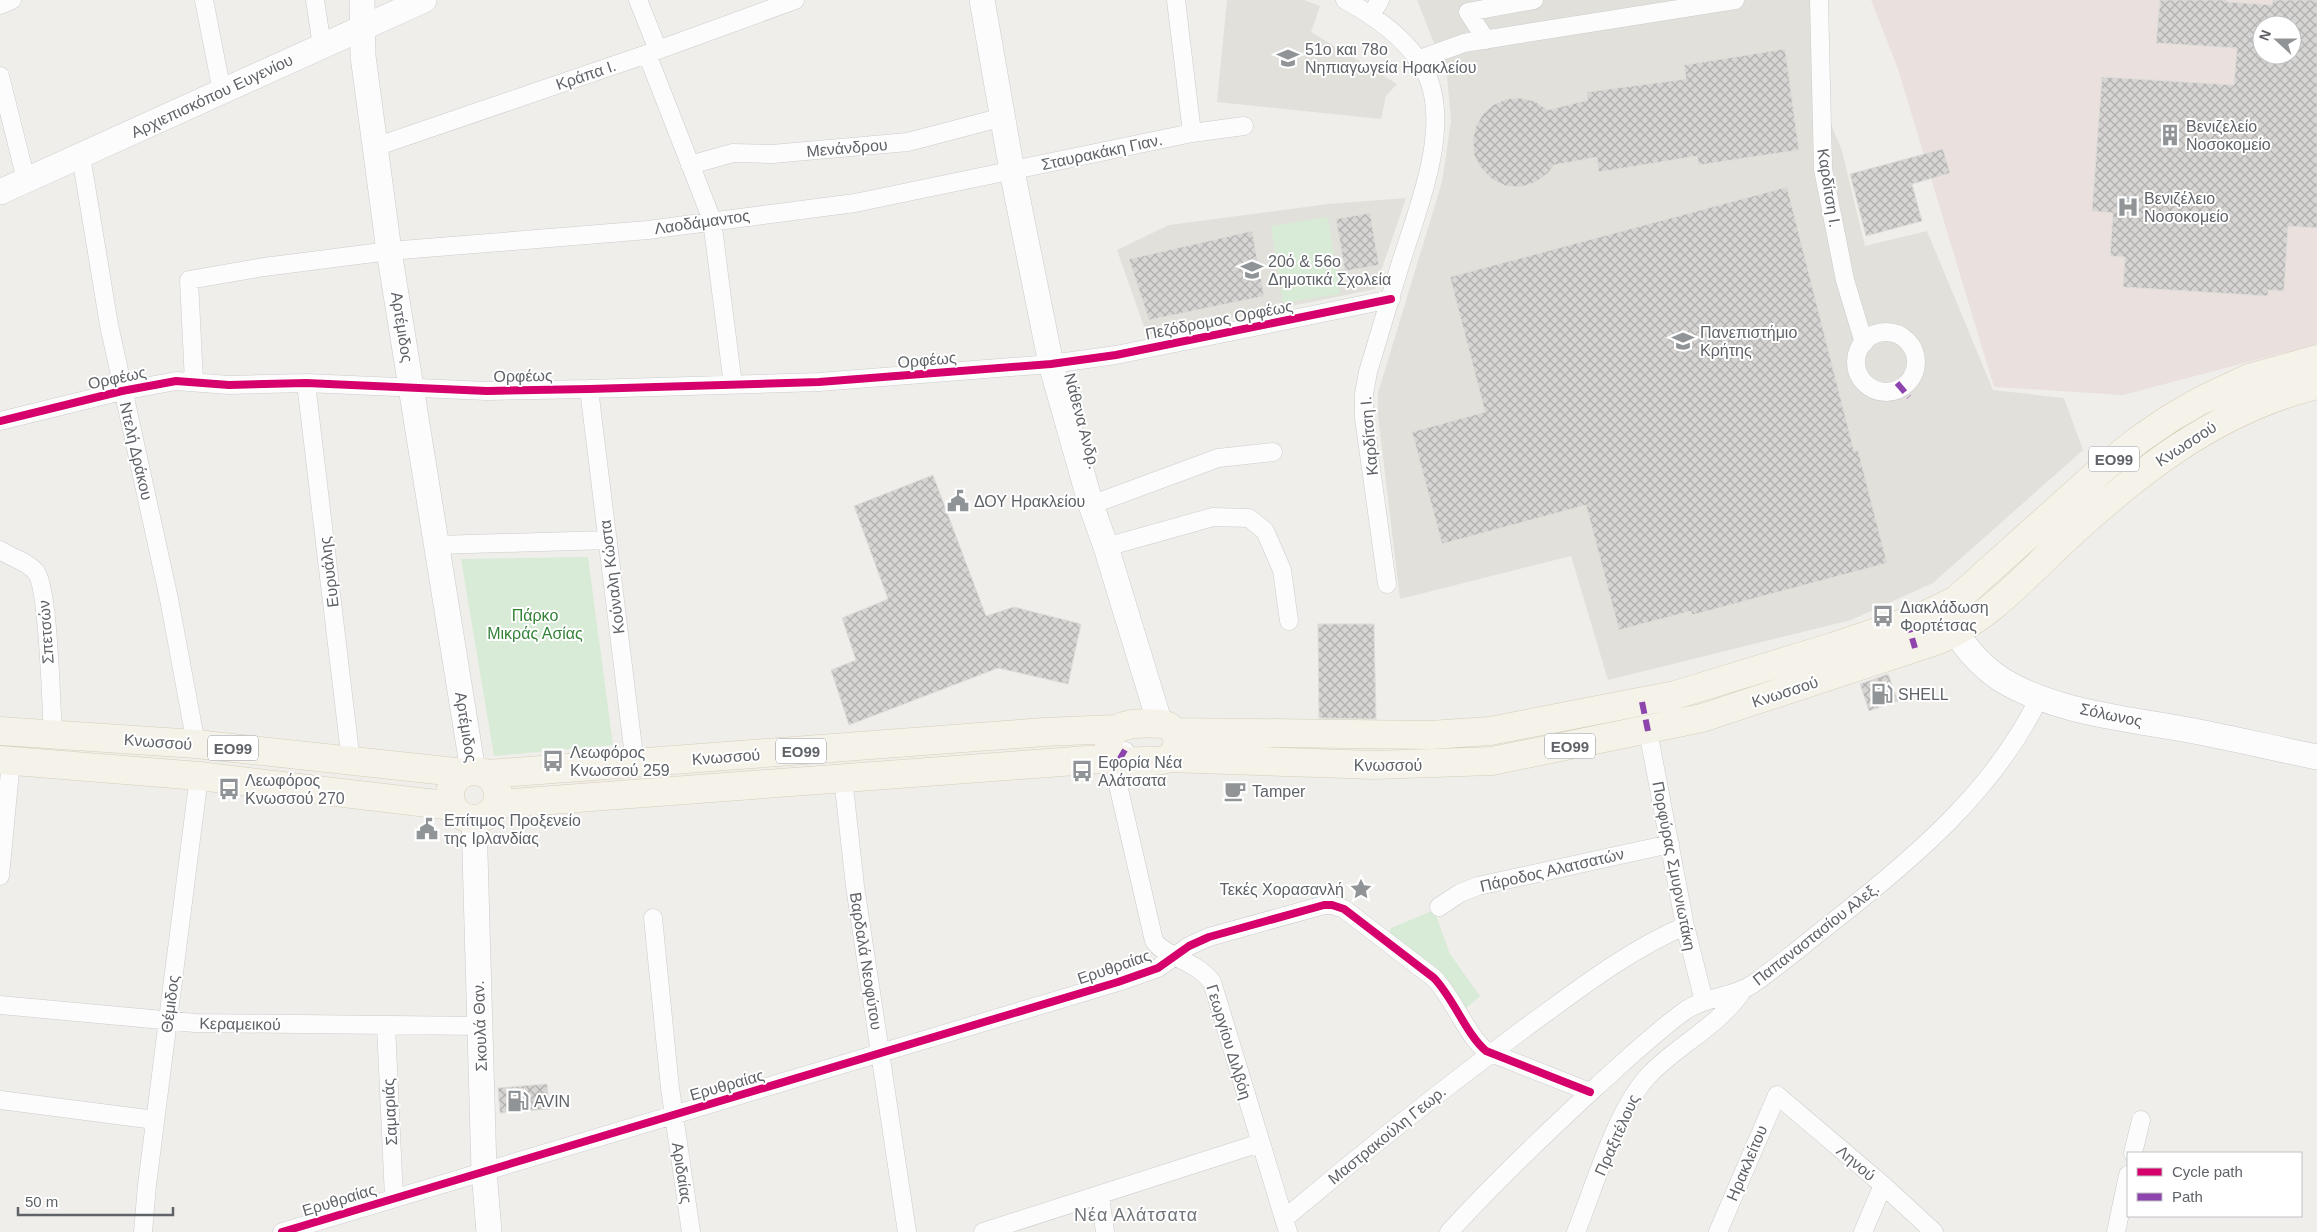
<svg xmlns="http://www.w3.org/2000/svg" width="2317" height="1232" font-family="Arial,sans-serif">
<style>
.education{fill:#e2e0da}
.medical{fill:#eae0de;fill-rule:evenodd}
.park{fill:#d8ebd6}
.building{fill:url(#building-cross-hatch);stroke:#deddd9;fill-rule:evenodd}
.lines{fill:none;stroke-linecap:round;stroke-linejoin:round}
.street-casing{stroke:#cbcccc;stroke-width:19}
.secondary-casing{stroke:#cacacb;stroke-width:26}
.primary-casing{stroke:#d7ceb8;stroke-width:29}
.street{stroke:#fdfcfc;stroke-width:18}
.secondary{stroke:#fdfcfc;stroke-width:25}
.primary{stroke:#f4f2e9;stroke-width:28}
.quiet{stroke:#8e44ad;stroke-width:6;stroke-dasharray:12 6;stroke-linecap:butt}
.cycleway-casing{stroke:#fff;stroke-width:11}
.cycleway{stroke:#d6006c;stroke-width:8}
.labels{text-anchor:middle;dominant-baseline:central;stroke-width:4;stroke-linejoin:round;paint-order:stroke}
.shield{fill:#fff;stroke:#8f9295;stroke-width:1}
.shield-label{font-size:15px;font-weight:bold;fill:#5f6368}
.poi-label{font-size:16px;fill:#5f6368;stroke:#fff;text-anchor:start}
.street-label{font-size:16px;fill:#5f6368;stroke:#fff}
.park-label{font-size:16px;fill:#348238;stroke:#fff}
.neighbourhood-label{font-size:18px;letter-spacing:1px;fill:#70757a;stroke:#fff}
</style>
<defs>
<pattern id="building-cross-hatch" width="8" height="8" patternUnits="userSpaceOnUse" patternTransform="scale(1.25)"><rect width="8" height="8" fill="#d6d5d3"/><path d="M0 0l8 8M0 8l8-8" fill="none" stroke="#b1b0af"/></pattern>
</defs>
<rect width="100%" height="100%" fill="#efeeea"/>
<path class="education" d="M1227,0H1304L1320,6L1311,32L1397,84L1386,96L1381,119L1217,102Z
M1417,0H1819L1831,124L1842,151L1865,246L1927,231L1993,390L2064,398L2083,450L1933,583L1851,620L1608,680L1571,556L1400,599L1378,416V393L1442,182L1451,121L1447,76Z
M1406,198L1375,289L1147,335L1117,250L1169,225L1328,204Z"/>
<path class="medical" d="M1871,0H2317V344L2123,395L1994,387L1898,69ZM2262,25H2292V55H2262Z"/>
<path class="park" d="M1328,217L1340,294L1283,303L1271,226Z
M588,557L613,745L494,756L461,559Z
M1434,910L1450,954L1480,996L1464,1010L1389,935L1391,928Z"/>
<path class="building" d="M2160,0H2227L2226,2L2272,5L2273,0H2317V228L2288,226L2284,291L2268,290V296L2123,287L2125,257L2110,256L2113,213L2092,211L2102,77L2234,85L2237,48L2156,43ZM2262,25H2292V55H2262Z
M1785,49L1799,150L1699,165L1697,156L1599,172L1597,157L1554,165L1548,173L1536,182L1521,187L1506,186L1492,179L1481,168L1474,155L1473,139L1476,126L1483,114L1493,105L1506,99L1520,98L1534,101L1548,110L1588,100L1587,92L1686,79L1684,65Z
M1943,149L1950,173L1912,184L1922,221L1866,236L1850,174Z
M1787,187L1854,451L1858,450L1887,563L1692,615L1691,611L1619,630L1586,505L1442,544L1412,432L1485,412L1450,277Z
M1370,213L1379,265L1345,271L1336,219Z
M1252,231L1264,296L1149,320L1129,259Z
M933,475L986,616L1014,607L1081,624L1068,684L998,668L849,725L831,670L856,660L842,618L888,599L854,506Z
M1318,624H1374L1376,719L1319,718Z
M1888,674L1898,701L1869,711L1860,684Z
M547,1084L549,1109L500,1113L498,1088Z"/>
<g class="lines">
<g class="street-casing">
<path id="street" d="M204,0L222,92
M315,0L322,46
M638,0L658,50
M1176,0L1192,133
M1345,0C1378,18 1415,44 1429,80C1449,134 1417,211 1401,262C1390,299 1379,335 1368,372L1364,394V418L1387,584
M1819,0L1823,169L1845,280L1864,343
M0,5L12,0
M1371,15L1380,0
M1486,40L1468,12L1534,0
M647,54L712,220L733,385
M1417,60L1464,43L1735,0
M0,76L26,180
M375,147L647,54L795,0
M81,156L109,325L169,599L196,744
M690,165L733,153L772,154L908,142L1003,117
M1856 362a30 30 0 1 1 60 0a30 30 0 1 1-60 0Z
M194,382L189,280L264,267L389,251L648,230L855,203L1192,133L1244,126
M306,383L351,762
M589,389L635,764
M0,421L122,391L176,381L229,385L306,383L487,391L589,389L819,382L1051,364L1116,355L1391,299
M1091,505L1218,458L1273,452
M437,545L608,540
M1106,547L1213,517L1249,518L1265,531L1282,570L1289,621
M0,550C11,558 27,561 36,572C49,589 51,707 53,735
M1648,731L1685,926L1704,1001
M1125,751L1119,760L1118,785L1154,941C1165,957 1195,960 1212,982L1288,1232
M843,778L855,886L907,1232
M0,876L11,761
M1439,907L1460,893L1478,886L1670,844
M653,918L670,1088L691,1232
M0,1005L195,1023L481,1026
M386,1026L394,1198
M0,1100L155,1120
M2133,1153L2141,1120
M1100,1196L1105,1232
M1284,1219C1362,1153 1443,1089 1525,1028C1575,992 1628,950 1685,926
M143,1232L147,1185L199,776
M282,1232L1118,982L1158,968L1189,946L1209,937L1324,905H1332L1344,909L1434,978C1454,999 1466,1034 1486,1051L1590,1092
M983,1232L1260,1143
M1449,1232C1496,1181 1545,1134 1596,1087C1625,1061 1654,1033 1686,1010C1707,996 1732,998 1753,984C1781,964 1807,942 1834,921C1914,858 1994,791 2039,698
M1576,1232C1595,1186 1616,1109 1650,1074C1679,1044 1719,1026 1743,990
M1718,1232L1777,1095L1883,1185L1934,1232
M1863,1232L1883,1185
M2116,1232L2128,1175"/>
</g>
<g class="secondary-casing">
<path id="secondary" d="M362,0L363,56L389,251L473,771
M982,0L1012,171L1051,364L1091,505L1106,547L1160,724
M0,192L424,0
M1946,614C1959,641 1976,663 2002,680C2055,712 2123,718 2183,729C2228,737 2272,748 2317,757
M474,819L484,1171L489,1232"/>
</g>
<g class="primary-casing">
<path id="primary" d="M1162,724C1180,728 1182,748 1169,758C1161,762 1152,761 1144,761C1128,762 1107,763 1109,740C1115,720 1145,723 1162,724Z
M0,731L196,744L465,773
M1175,732L1430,735L1490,731L1675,695L1832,647L1921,617L1956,600L2101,470L2137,441L2169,419L2200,401L2249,378L2317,359
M1169,758L1375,765L1492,761L1702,718L1939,640C1987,619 2022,580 2060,544C2135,474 2215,410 2317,385
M0,760L199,776L453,806
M450 795a24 24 0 1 1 48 0a24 24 0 1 1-48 0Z
M487,774L1044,732L1115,729
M497,804L1115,758"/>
</g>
<use href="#street" class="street"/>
<use href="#secondary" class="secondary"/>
<use href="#primary" class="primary"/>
<path class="quiet" d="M1897,383L1909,397
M1907,621L1915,648
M1642,702L1648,731
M1119,760L1125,750"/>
<g class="cycleway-casing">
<path id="cycleway" d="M0,421L122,391L176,381L229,385L306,383L487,391L589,389L819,382L1051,364L1116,355L1391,299
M282,1232L1118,982L1158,968L1189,946L1209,937L1324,905H1332L1344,909L1434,978C1454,999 1466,1034 1486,1051L1590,1092"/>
</g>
<use href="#cycleway" class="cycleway"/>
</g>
<defs>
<g id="school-bare" transform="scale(1.725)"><path d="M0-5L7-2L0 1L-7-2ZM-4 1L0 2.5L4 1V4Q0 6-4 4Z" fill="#919496" stroke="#fff" stroke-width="2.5" paint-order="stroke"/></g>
<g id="building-bare" transform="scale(1.725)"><path d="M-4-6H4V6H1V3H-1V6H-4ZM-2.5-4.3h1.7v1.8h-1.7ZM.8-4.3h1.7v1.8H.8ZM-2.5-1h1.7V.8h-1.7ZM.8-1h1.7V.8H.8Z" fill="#919496" stroke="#fff" stroke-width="2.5" paint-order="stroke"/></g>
<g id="hospital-bare" transform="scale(1.725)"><path d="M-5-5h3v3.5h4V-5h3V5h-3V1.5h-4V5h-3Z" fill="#919496" stroke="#fff" stroke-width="2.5" paint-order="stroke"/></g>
<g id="university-bare" transform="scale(1.725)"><path d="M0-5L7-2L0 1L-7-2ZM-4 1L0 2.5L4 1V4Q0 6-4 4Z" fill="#919496" stroke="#fff" stroke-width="2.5" paint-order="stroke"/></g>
<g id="civic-bare" transform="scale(1.725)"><path d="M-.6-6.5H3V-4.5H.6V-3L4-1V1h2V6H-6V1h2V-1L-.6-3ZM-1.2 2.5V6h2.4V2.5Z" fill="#919496" stroke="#fff" stroke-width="2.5" paint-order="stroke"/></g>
<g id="bus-bare" transform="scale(1.725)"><path d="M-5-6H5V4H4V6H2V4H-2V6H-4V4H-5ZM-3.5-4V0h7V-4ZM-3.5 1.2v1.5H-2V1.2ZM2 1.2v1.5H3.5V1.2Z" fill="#919496" stroke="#fff" stroke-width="2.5" paint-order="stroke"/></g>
<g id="fuel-bare" transform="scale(1.725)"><path d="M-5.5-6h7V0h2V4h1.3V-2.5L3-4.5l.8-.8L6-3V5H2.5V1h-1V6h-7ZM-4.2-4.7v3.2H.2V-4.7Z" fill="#919496" stroke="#fff" stroke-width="2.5" paint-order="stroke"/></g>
<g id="cafe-bare" transform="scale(1.725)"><path d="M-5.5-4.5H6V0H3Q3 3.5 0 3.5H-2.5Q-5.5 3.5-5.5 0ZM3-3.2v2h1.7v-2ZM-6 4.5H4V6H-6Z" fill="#919496" stroke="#fff" stroke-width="2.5" paint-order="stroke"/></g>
<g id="sight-bare" transform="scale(1.725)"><path d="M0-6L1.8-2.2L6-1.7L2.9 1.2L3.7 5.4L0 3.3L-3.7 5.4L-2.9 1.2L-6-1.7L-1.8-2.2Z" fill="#919496" stroke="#fff" stroke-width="2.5" paint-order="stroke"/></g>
</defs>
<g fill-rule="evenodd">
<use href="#school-bare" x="1288" y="58"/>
<use href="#building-bare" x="2170" y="135"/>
<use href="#hospital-bare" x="2128" y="207"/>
<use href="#school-bare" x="1252" y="270"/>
<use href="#university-bare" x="1683" y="341"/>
<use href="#civic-bare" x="958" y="501"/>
<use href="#bus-bare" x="1883" y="616"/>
<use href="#fuel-bare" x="1882" y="694"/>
<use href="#bus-bare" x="553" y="761"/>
<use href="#bus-bare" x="1082" y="771"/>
<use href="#bus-bare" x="229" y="789"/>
<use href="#cafe-bare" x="1235" y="791"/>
<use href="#civic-bare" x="427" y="829"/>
<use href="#sight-bare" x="1361" y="889"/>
<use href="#fuel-bare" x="518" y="1101"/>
</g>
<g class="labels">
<g class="shield">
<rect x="2089" y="446.5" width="50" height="25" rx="4"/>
<rect x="1545" y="733.5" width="50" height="25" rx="4"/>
<rect x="208" y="735.5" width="50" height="25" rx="4"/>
<rect x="776" y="738.5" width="50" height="25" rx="4"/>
</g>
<g class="shield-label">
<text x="2114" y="459">ΕΟ99</text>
<text x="1570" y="746">ΕΟ99</text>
<text x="233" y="748">ΕΟ99</text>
<text x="801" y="751">ΕΟ99</text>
</g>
<g class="poi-label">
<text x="1305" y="49">51ο και 78ο<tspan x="1305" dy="18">Νηπιαγωγεία Ηρακλείου</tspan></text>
<text x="2186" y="126">Βενιζελείο<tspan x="2186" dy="18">Νοσοκομείο</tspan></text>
<text x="2144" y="198">Βενιζέλειο<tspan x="2144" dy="18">Νοσοκομείο</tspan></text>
<text x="1268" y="261">20ό &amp; 56ο<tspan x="1268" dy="18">Δημοτικά Σχολεία</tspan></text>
<text x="1700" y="332">Πανεπιστήμιο<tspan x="1700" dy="18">Κρήτης</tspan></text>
<text x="974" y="501">ΔΟΥ Ηρακλείου</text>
<text x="1900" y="607">Διακλάδωση<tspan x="1900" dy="18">Φορτέτσας</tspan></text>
<text x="1898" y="694">SHELL</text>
<text x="570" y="752">Λεωφόρος<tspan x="570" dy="18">Κνωσσού 259</tspan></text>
<text x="1098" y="762">Εφορία Νέα<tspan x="1098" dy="18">Αλάτσατα</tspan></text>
<text x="245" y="780">Λεωφόρος<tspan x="245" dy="18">Κνωσσού 270</tspan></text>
<text x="1252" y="791">Tamper</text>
<text x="444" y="820">Επίτιμος Προξενείο<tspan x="444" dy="18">της Ιρλανδίας</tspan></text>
<text x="1344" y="889" text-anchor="end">Τεκές Χορασανλή</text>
<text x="534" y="1101">AVIN</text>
</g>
<g class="street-label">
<text transform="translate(586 75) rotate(-19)">Κράπα Ι.</text>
<text transform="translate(212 96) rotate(-25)">Αρχιεπισκόπου Ευγενίου</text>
<text transform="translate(847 148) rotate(-5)">Μενάνδρου</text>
<text transform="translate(1102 152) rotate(-12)">Σταυρακάκη Γιαν.</text>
<text transform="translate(1829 188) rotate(81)">Καρδίτση Ι.</text>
<text transform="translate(702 222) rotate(-8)">Λαοδάμαντος</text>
<text transform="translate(1219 320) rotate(-11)">Πεζόδρομος Ορφέως</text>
<text transform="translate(402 327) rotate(81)">Αρτέμιδος</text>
<text transform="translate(927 360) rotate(-5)">Ορφέως</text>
<text transform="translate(523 376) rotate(-1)">Ορφέως</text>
<text transform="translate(117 378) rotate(-12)">Ορφέως</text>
<text transform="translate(1082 421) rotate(75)">Νάθενα Ανδρ.</text>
<text transform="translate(1369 436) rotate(-95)">Καρδίτση Ι.</text>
<text transform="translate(2186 444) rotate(-33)">Κνωσσού</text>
<text transform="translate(136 451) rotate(77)">Ντελή Δράκου</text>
<text transform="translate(329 572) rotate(-97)">Ευρυάλης</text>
<text transform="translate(612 577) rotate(-97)">Κούναλη Κώστα</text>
<text transform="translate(46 632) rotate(-94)">Σπετσών</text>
<text transform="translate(1785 692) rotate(-18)">Κνωσσού</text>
<text transform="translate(2111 715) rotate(12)">Σόλωνος</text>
<text transform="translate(466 727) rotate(81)">Αρτέμιδος</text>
<text transform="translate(158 742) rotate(4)">Κνωσσού</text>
<text transform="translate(726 757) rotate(-4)">Κνωσσού</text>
<text x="1388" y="765">Κνωσσού</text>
<text transform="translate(1674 866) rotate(79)">Πορφύρας Σμυρνιωτάκη</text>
<text transform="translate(1552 870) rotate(-13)">Πάροδος Αλατσατών</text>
<text transform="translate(1816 934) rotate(-38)">Παπαναστασίου Αλεξ.</text>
<text transform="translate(866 961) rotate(81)">Βαρδαλά Νεοφύτου</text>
<text transform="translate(1114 967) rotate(-19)">Ερυθραίας</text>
<text transform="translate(170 1004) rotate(-83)">Θέμιδος</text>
<text transform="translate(240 1024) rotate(1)">Κεραμεικού</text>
<text transform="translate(480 1026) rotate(-92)">Σκουλά Θαν.</text>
<text transform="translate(1229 1042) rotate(73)">Γεωργίου Διλβόη</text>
<text transform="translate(727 1085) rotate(-16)">Ερυθραίας</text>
<text transform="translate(390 1112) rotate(-93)">Σαμαριάς</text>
<text transform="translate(1387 1135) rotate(-39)">Μαστρακούλη Γεωρ.</text>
<text transform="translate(1617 1135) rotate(-66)">Πραξιτέλους</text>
<text transform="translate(1747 1163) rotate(-67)">Ηρακλείτου</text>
<text transform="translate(1856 1163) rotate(40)">Ληνού</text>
<text transform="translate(682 1173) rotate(81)">Αριδαίας</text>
<text transform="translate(339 1200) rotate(-17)">Ερυθραίας</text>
</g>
<g class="park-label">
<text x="535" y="615">Πάρκο<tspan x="535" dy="18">Μικράς Ασίας</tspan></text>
</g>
<g class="neighbourhood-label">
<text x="1136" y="1215">Νέα Αλάτσατα</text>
</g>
</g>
<rect x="2127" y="1152" width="175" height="65" fill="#ffffff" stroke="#bfc1c3"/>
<rect x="2137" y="1168" width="25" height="8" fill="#d6006c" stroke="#bfc1c3"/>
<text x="2172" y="1177" font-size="15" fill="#5f6368">Cycle path</text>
<rect x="2137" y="1193" width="25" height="8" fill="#8e44ad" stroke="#bfc1c3"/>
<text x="2172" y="1202" font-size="15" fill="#5f6368">Path</text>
<g transform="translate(2277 40) rotate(291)"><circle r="24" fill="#ffffff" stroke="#bfc1c3"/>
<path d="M0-4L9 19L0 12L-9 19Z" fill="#919496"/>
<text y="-8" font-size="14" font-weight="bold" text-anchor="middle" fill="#5f6368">N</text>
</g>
<path d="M18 1207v8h155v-8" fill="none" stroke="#5f6368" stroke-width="2.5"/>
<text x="25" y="1207" font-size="15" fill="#5f6368" stroke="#ffffff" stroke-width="4" paint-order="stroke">50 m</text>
</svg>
